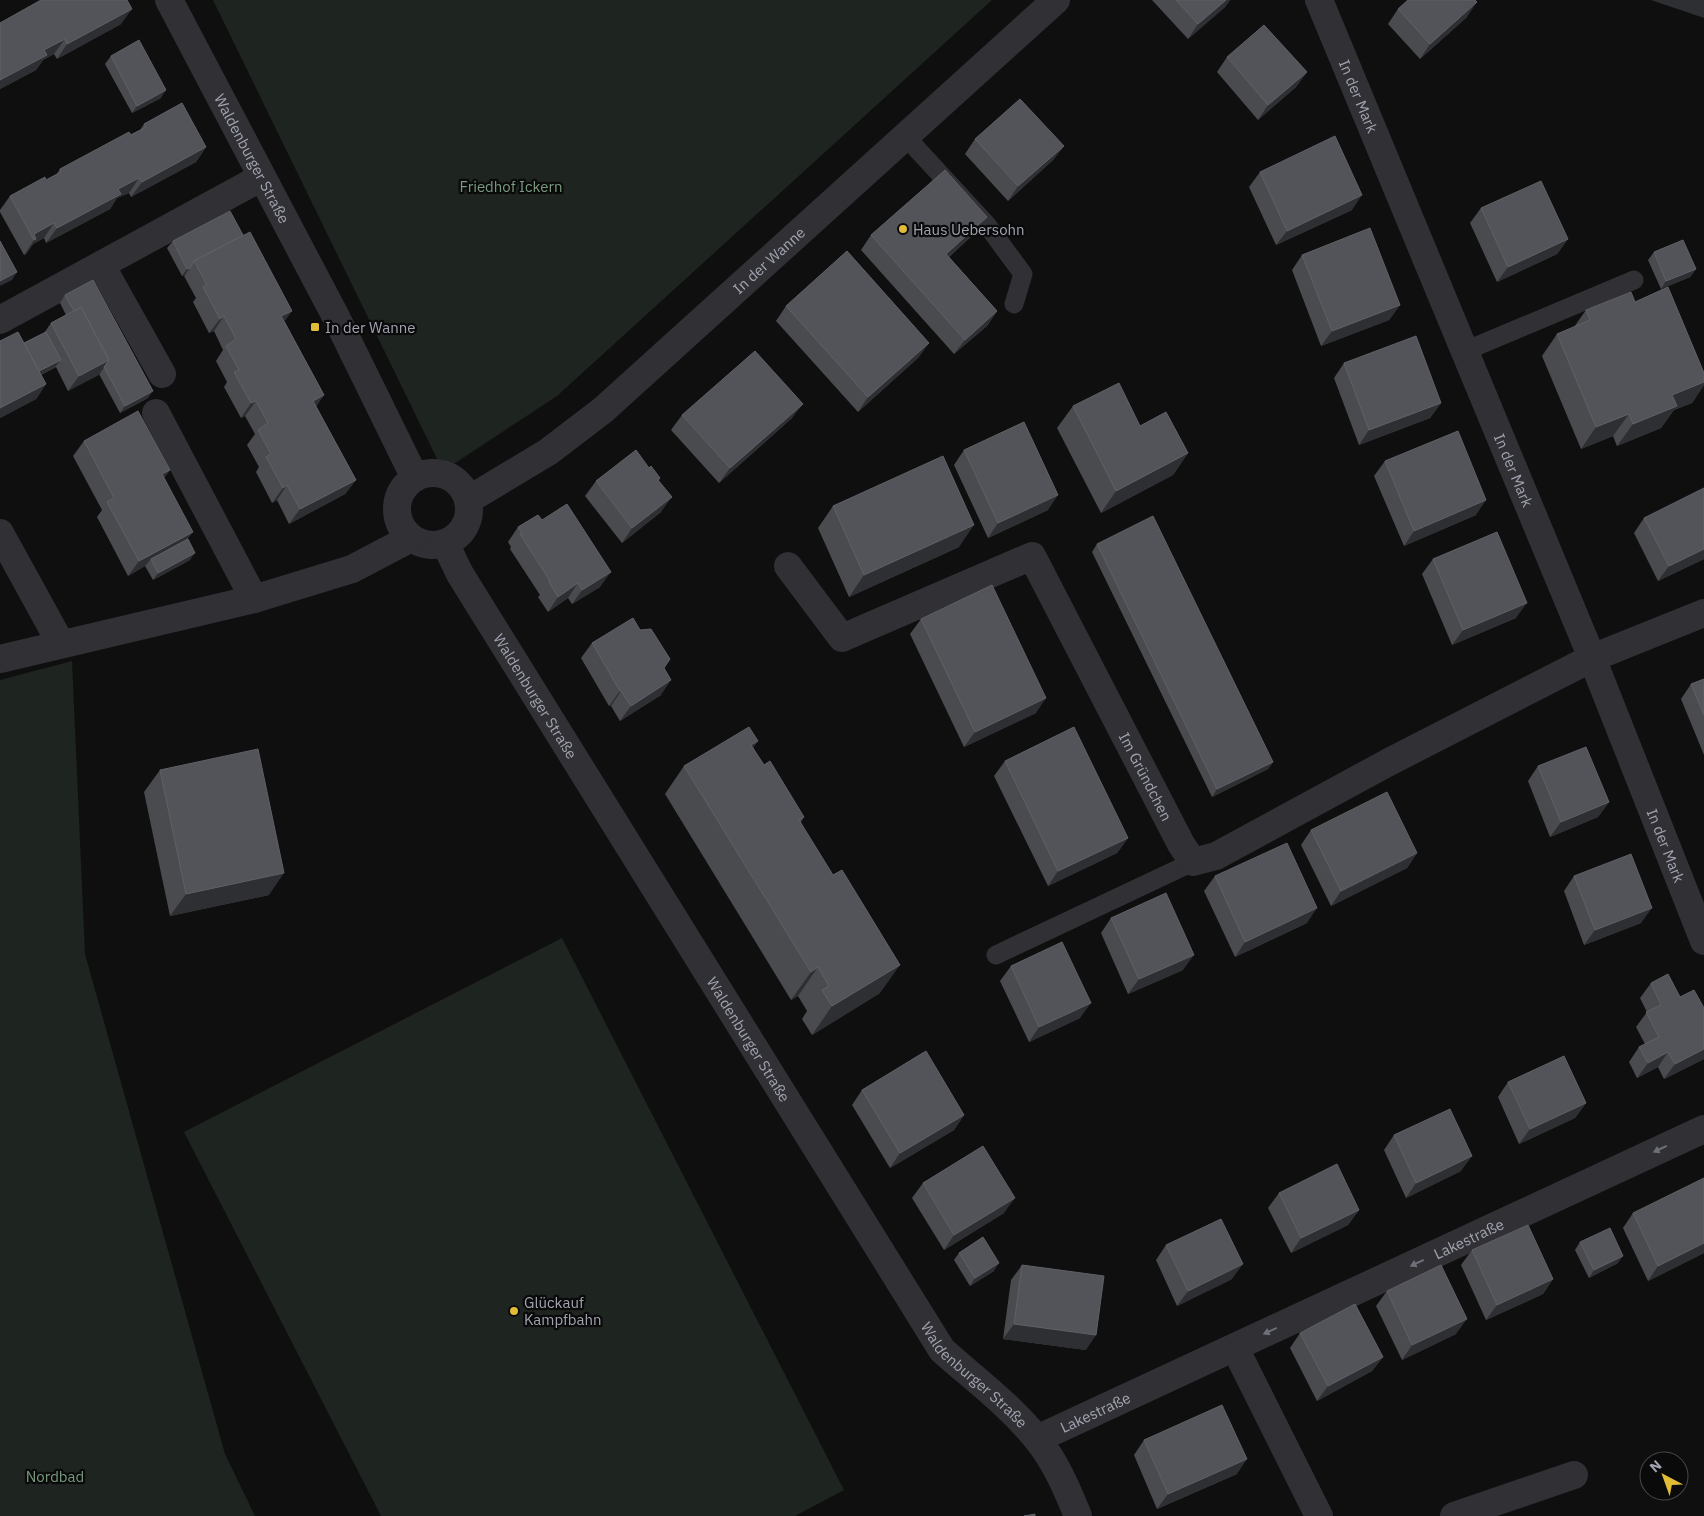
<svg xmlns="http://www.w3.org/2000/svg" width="1704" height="1516" font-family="'IBM Plex Sans',sans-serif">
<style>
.green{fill:#1e241f}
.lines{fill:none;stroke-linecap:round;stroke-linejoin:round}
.service{stroke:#303035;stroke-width:19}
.minor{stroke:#303035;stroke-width:28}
.wall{fill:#4a4b4f}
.shaded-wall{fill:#2e2f32}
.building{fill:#53545a;stroke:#5f6167}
.oneway{fill:#6e7079}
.poi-dot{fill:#e1bc36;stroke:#0a0a0b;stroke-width:2}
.labels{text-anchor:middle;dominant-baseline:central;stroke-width:4.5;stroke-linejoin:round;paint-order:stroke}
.street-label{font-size:15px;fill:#a1a4b0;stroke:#0a0a0b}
.park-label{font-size:15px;fill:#799a7f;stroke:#0a0a0b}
.poi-label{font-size:15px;fill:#a1a4b0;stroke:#0a0a0b;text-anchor:start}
</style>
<rect width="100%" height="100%" fill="#0f0f10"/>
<path class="green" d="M213,0H992L557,396L443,471Z
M72,661L85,954L225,1454L255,1516H0V680Z
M562,938L844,1490L795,1516H381L184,1132Z"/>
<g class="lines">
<path class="service" d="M905,136L987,225L1023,274L1014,304
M1465,351L1634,280
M996,955L1193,862"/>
<g class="minor">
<path id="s1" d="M169,0L336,317L415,478"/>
<path id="s2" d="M1319,0L1592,658L1704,941"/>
<path d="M101,265L162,374"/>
<path d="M0,320L262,177"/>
<path d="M156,413L254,599"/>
<circle cx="433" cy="509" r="36"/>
<path id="s3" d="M468,500L548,452L603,410L1056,0"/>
<path d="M0,533L61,644"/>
<path id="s4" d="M445,543L460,574L942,1350C973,1378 1010,1405 1037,1439C1055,1461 1067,1489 1078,1516"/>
<path id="s5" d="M788,566L842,638L1032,556L1181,844L1193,862L1216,856L1389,762L1592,658L1704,613"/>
<path d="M0,659L254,599L352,569L411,538"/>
<path d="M1235,1348L1319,1516"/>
<path id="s6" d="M1037,1439L1704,1129"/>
<path d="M1454,1516L1574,1475"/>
</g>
</g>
<path class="wall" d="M1152,0H1230L1225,7L1188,39Z
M1398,9L1467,17L1420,59L1388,24Z
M0,23L121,24L57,59L54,54L43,60L36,70L0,89Z
M111,56L161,98L132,113L105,64Z
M1227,57L1307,72L1296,87L1258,120L1217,72Z
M144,124L206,147L196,162L131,197L129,193L117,198L110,209L46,243L44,238L33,244L26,254L24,255L0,212V210L10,196L46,180L56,175L60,169L140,130Z
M975,139L1064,146L1053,160L1008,201L965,154Z
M1260,172L1352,210L1276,245L1249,187Z
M1481,208L1568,239L1557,254L1497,282L1470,223Z
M987,217L976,232L949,257L997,311L987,326L954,354L861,250L871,235Z
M173,241L285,322L324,395L316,406L356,480L345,494L289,524L277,500L272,503L256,472L259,467L247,445L255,434L245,416L241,418L224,387L227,382L216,361L223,350L214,331L209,333L193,302L196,298L184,276L185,275L182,276L167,248Z
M1654,252L1696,269L1690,277L1661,289L1648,260Z
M1302,255L1400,305L1389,320L1321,346L1292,270Z
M65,295L148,398L120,413L99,374L68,391L56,367L41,375L46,384L36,399L0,418V341L24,343L44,333L51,323L66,315L60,303Z
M1635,302L1704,373V385L1692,403L1674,410L1661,428L1617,446L1613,436L1581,449L1542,356L1557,334L1574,327L1586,310Z
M786,306L919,357L858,412L776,321Z
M1344,363L1441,403L1430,418L1359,445L1334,378Z
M1073,406L1140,426L1188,453L1173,475L1101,513L1057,428Z
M682,415L792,418L719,483L671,430Z
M84,441L170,470L164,478L188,539L190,560L153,580L145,566L128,576L97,517L102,510L73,456Z
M964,450L1048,510L988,538L954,465Z
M1385,461L1476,515L1404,546L1374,476Z
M649,468L660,478L659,480L661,512L622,543L585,496L596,481Z
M833,506L959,547L849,597L818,528Z
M1644,518L1704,559L1658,581L1634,533Z
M542,520L600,587L572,604L568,598L548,612L538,597L540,595L510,549L511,547L508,542L518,527Z
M1097,544L1273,762L1268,769L1212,797L1092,552Z
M1433,559L1516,618L1452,645L1422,574Z
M921,619L1036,713L964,747L910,634Z
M592,643L664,668L661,695L620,721L611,706H609L581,658Z
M1704,679V755L1681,699L1691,684Z
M753,748L764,765L804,817L801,822L880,993L812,1035L802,1019L807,1011L798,996L791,1000L665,794L684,766Z
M1005,761L1128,838L1117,853L1048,886L994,776Z
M1538,766L1609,802L1598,817L1550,837L1528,781Z
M160,770L269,895L170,916L144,792Z
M1311,830L1417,853L1407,868L1331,906L1301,845Z
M1215,876L1307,923L1235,957L1204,891Z
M1574,876L1641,923L1584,945L1564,891Z
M1111,918L1183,970L1128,994L1101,933Z
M1011,966L1080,1018L1029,1042L1000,981Z
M1651,983L1704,1059L1664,1079L1658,1067L1637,1078L1629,1062L1639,1047L1645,1044L1636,1027L1647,1012L1640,998Z
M1508,1082L1586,1103L1575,1118L1519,1144L1498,1097Z
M862,1090L964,1115L954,1130L890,1168L852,1105Z
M1394,1135L1461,1171L1406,1198L1384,1150Z
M923,1183L1004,1213L944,1250L912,1198Z
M1279,1193L1359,1210L1348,1225L1291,1253L1268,1208Z
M1633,1213L1704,1253L1648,1281L1623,1228Z
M1580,1242L1618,1263L1589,1278L1575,1250Z
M1166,1245L1232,1279L1177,1306L1156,1260Z
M1472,1250L1553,1279L1543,1294L1486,1320L1461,1265Z
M959,1253L994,1271L970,1286L954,1260Z
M1022,1265L1086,1350L1003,1339L1011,1280Z
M1387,1291L1456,1334L1402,1360L1376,1306Z
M1300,1333L1383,1357L1372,1371L1317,1401L1290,1348Z
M1144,1440L1237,1474L1157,1509L1134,1455Z"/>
<path class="shaded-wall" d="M1226,0H1230L1225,7L1188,39L1198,24Z
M1651,0H1704V18Z
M1477,2L1467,17L1420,59L1430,44Z
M132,9L121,24L57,59L67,44Z
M65,39L54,54L43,60L36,70L0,89V80L44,50Z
M1307,72L1296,87L1258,120L1268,105Z
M166,90L161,98L132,113L137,106Z
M1064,146L1053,160L1008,201L1018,186Z
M206,147L196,162L131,197L142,182Z
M139,178L129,193L117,198L110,209L46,243L57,228L118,189Z
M1362,195L1352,210L1276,245L1287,231Z
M987,217L976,232L935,269L946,254Z
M54,223L44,238L33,244L26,254L24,255L34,240V234Z
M1568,239L1557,254L1497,282L1508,267Z
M190,268L185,275L182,276L187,269Z
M1696,269L1690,277L1661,289L1666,281Z
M17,272L12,280L0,286V281Z
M1400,305L1389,320L1321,346L1332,331Z
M292,311L282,325L281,316Z
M997,311L987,326L954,354L965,340Z
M224,316L214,331L209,333L220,319Z
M929,343L919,357L858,412L868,397Z
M61,360L55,367L27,382L32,375Z
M109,360L99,375L68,391L79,376Z
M1704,382V385L1692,403L1674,410L1661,428L1617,446L1633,424L1672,395Z
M46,384L36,399L0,418V408Z
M153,391L148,398L120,413L125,406Z
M324,395L314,410L313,401Z
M256,401L245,416L241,418L251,403Z
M1441,403L1430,418L1359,445L1369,430Z
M803,404L792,418L719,483L730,468Z
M1629,414L1613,436L1581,449L1596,427Z
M1188,453L1173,475L1101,513L1116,491Z
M170,470L159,485L162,474Z
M356,480L345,494L289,524L300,509Z
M287,485L277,500L272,503L283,488Z
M1058,495L1048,510L988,538L998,523Z
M672,497L661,512L622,543L632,528Z
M1486,500L1476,515L1404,546L1414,531Z
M974,525L959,547L849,597L864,575Z
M193,532L182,546L151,559L145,566L128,576L139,561Z
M1704,549V559L1658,581L1669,566Z
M195,553L190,560L153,580L158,573Z
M611,572L600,587L572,604L582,590Z
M578,583L568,598L548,612L558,597Z
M1527,603L1516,618L1452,645L1463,630Z
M671,680L661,695L620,721L631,706Z
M620,691H621L611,706H609Z
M1046,698L1036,713L964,747L975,732Z
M758,741L738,770L751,745Z
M1273,762L1268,769L1212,797L1217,789Z
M1609,802L1598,817L1550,837L1561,822Z
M1128,838L1117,853L1048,886L1058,871Z
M1417,853L1407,868L1331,906L1341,891Z
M284,873L269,895L170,916L186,894Z
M1317,908L1307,923L1235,957L1245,942Z
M1652,908L1641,923L1584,945L1595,930Z
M1194,955L1183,970L1128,994L1139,979Z
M900,965L880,993L812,1035L832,1006Z
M818,967L798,996L791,1000L811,972Z
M1091,1003L1080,1018L1029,1042L1039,1027Z
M1704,1049V1059L1664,1079L1675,1064Z
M1668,1052L1658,1067L1637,1078L1648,1063Z
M1586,1103L1575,1118L1519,1144L1530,1129Z
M964,1115L954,1130L890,1168L900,1153Z
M1472,1156L1461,1171L1406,1198L1416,1183Z
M1015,1198L1004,1213L944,1250L954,1235Z
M1359,1210L1348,1225L1291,1253L1301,1238Z
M1704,1243V1253L1648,1281L1658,1266Z
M1623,1256L1618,1263L1589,1278L1594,1270Z
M999,1263L994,1271L970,1286L975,1278Z
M1243,1264L1232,1279L1177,1306L1188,1291Z
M1553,1279L1543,1294L1486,1320L1497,1305Z
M1467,1319L1456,1334L1402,1360L1412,1345Z
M1014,1324L1096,1335L1086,1350L1003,1339Z
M1383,1357L1372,1371L1317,1401L1328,1386Z
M1247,1459L1237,1474L1157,1509L1168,1494Z"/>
<path class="building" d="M41,0H127L132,9L67,44L65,39L44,50L47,55L0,80V23Z
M1176,0H1226L1198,24Z
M1408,0H1475L1477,2L1430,44L1398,9Z
M1264,25L1307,72L1268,105L1227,57Z
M139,40L166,90L137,106L111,56Z
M1020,99L1064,146L1018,186L975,139Z
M182,103L206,147L142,182L139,178L118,189L121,194L57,228L54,223L34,234L36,239L34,240L10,196L45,177L46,180L61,172L60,169L129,132L131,135L146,127L144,124Z
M1335,136L1362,195L1287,231L1260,172Z
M945,170L987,217L946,254L997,311L965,340L871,235Z
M1541,181L1568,239L1508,267L1481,208Z
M230,211L243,235L194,261L190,268L187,269L173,241Z
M1370,228L1400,305L1332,331L1302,255Z
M250,232L292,311L281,316L324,395L313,401L356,480L300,509L287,485L283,488L266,457L271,454L258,430L268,423L256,401L251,403L234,372L239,370L226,346L236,339L224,316L220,319L203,287L207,285L194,261Z
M1683,240L1696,269L1666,281L1654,252Z
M0,241L17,272L0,281Z
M847,251L929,343L868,397L786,306Z
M93,280L153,391L125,406L104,367L109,360L81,307L74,311L65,295Z
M1668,287L1704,373V382L1672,395L1677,406L1633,424L1629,414L1596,427L1557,334L1590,320L1586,310L1631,292L1635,302Z
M81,307L109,360L79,376L51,323Z
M18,332L46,384L0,408V341Z
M46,332L61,360L39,371L24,343Z
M1416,336L1441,403L1369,430L1344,363Z
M755,351L803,404L730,468L682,415Z
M1119,383L1140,426L1166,412L1188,453L1116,491L1073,406Z
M138,411L170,470L162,474L193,532L139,561L107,502L114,498L84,441Z
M1024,422L1058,495L998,523L964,450Z
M1458,431L1486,500L1414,531L1385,461Z
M636,450L649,468L651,466L660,478L658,480L672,497L632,528L596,481Z
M943,456L974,525L864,575L833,506Z
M1704,488V549L1669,566L1644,518Z
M567,504L611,572L582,590L578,583L558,597L549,582L550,581L520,534L522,533L518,527L538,515L542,520Z
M1153,516L1273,762L1217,789L1097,544Z
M1497,532L1527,603L1463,630L1433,559Z
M188,539L195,553L158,573L151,559Z
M992,585L1046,698L975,732L921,619Z
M633,618L640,630L651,629L670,659L664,668L671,680L631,706L621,691H620L592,643Z
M1704,679V715L1691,684Z
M749,727L758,741L751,745L764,765L770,761L804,817L799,820L833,875L842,870L900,965L832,1006L822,990L829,986L818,967L811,972L684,766Z
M1074,727L1128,838L1058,871L1005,761Z
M1586,747L1609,802L1561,822L1538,766Z
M258,749L284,873L186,894L160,770Z
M1387,792L1417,853L1341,891L1311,830Z
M1287,843L1317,908L1245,942L1215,876Z
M1631,854L1652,908L1595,930L1574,876Z
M1166,893L1194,955L1139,979L1111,918Z
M1062,942L1091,1003L1039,1027L1011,966Z
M1668,974L1680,997L1694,990L1704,1008V1049L1675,1064L1668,1052L1648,1063L1639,1047L1659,1037L1646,1012L1661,1005L1651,983Z
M926,1051L964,1115L900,1153L862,1090Z
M1564,1056L1586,1103L1530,1129L1508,1082Z
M1450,1109L1472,1156L1416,1183L1394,1135Z
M983,1146L1015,1198L954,1235L923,1183Z
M1337,1164L1359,1210L1301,1238L1279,1193Z
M1704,1178V1243L1658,1266L1633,1213Z
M1221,1219L1243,1264L1188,1291L1166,1245Z
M1528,1225L1553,1279L1497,1305L1472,1250Z
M1610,1228L1623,1256L1594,1270L1580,1242Z
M983,1237L999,1263L975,1278L959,1253Z
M1022,1265L1104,1276L1096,1335L1014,1324Z
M1441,1265L1467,1319L1412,1345L1387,1291Z
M1355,1304L1383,1357L1328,1386L1300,1333Z
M1222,1405L1247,1459L1168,1494L1144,1440Z
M1035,1514V1516H1024Z"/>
<defs><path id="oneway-solid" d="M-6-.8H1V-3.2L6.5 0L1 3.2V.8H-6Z" transform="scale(1.25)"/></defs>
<g class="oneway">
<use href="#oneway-solid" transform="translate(1660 1149) rotate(155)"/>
<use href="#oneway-solid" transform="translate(1417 1263) rotate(155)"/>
<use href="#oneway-solid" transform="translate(1270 1331) rotate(155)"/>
</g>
<g class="poi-dot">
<circle cx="903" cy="229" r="5"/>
<rect x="310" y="322" width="10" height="10" rx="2.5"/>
<circle cx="514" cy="1311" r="5"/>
</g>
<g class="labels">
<g class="street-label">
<text stroke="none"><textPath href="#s2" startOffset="104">In der Mark</textPath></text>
<text stroke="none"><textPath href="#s1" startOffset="179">Waldenburger Straße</textPath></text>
<text stroke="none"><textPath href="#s3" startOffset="386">In der Wanne</textPath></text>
<text stroke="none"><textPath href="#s2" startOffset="509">In der Mark</textPath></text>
<text stroke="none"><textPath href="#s4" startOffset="178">Waldenburger Straße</textPath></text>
<text stroke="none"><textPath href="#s5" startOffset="545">Im Gründchen</textPath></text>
<text stroke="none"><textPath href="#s2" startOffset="914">In der Mark</textPath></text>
<text stroke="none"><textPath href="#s4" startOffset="582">Waldenburger Straße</textPath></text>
<text stroke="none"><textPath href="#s6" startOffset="476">Lakestraße</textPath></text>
<text stroke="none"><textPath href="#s4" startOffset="988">Waldenburger Straße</textPath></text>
<text stroke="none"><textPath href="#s6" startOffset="64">Lakestraße</textPath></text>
</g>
<g class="park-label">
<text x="511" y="186">Friedhof Ickern</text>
<text x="55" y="1476">Nordbad</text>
</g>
<g class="poi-label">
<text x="913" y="229">Haus Uebersohn</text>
<text x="325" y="327">In der Wanne</text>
<text x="524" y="1302">Glückauf<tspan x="524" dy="17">Kampfbahn</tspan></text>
</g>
</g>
<g transform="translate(1664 1476) rotate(319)"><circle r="24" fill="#0a0a0b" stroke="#46484d"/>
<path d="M0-4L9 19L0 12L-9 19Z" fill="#e1bc36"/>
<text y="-8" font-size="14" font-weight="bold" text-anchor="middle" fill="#a1a4b0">N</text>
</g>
</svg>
